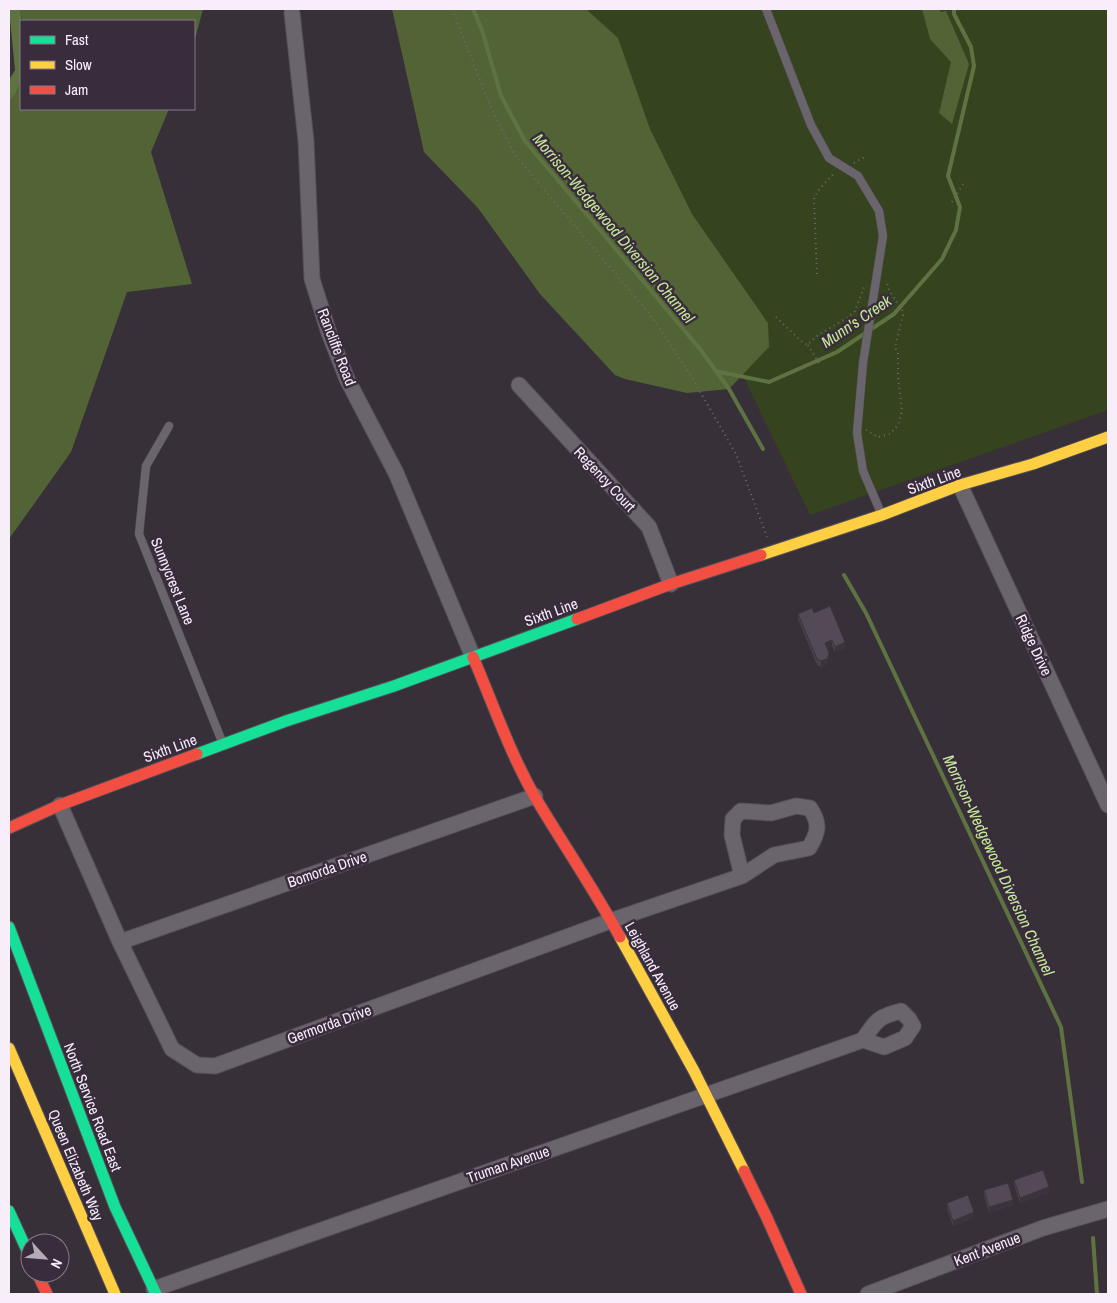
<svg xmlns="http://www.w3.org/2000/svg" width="1117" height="1303" font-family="'Archivo Narrow',sans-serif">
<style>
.green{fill:#35431f}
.forest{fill:#526436}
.water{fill:#5f7342}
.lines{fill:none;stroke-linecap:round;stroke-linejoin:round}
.stream{stroke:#5f7342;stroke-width:4}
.lane-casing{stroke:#554f57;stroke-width:9}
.street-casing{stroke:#554f57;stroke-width:17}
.fast-casing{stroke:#554f57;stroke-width:13}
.slow-casing{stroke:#554f57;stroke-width:13}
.jam-casing{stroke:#554f57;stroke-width:13}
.path{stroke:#6e6970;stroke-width:2;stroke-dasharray:1 4;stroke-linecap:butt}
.lane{stroke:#6a656c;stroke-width:8}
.street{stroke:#6a656c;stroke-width:15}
.fast{stroke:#16e098;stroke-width:11}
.slow{stroke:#ffcf43;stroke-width:11}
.jam{stroke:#f24e42;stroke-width:11}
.wall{fill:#48404b}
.shaded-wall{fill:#3b343d}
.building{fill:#544a57;stroke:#3b343d}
.labels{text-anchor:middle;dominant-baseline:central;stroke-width:5;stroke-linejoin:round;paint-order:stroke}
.street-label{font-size:15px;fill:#f7eefa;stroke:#392c3d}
.water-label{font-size:16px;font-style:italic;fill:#c6e996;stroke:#392c3d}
</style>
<rect width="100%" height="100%" fill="#373039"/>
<path class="green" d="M558,9H1108V410L810,515L662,208Z"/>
<path class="forest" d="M20,9H203L194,43V21H22Z
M392,9H586L618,38L650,129L692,214L768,323L769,347L729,389L687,393L625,379L615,375L540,294L478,208L424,152Z
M922,9H939L941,12L946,11L969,64L952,124L939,113L951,62L930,39Z
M21,72V109H169L151,152L192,284L127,292L71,452L9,539V103L18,89Z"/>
<path class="water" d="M9,9H20C23,27 24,67 19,86C17,92 12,98 9,103V80L15,70Z"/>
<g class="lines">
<path class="stream" d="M473,9L482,30L501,96L525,141L700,349L729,389L763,449
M715,371L769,382L837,352L894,314L942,259L956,230L960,207L948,176L974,66L971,47L954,14V9
M844,575L866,613L1061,1027L1082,1182
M1093,1238L1097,1294"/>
<g class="lane-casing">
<path id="lane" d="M766,9L811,125L829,158L858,176L879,211L883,236L863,363L857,433L863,471L881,513
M169,426L146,466L139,534L223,744"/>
</g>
<g class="street-casing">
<path id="street" d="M292,13L306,141L312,279L329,333L347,379L396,473L473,657
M519,385L649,527L671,584
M960,485L1108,805
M60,805L120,942L172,1049L197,1065L215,1066L610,921L742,876L774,855L809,848C819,832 820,823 810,808L796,806L771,813L741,811L733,819L732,835L742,876
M120,942L535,796
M154,1289L863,1040C876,1021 877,1017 901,1011L909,1019L913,1026L905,1038L884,1047L863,1040
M868,1294L1043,1228L1108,1209"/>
</g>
<g class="fast-casing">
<path id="fast" d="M197,754L286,721L394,686L577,619
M9,927L115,1207L156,1294
M9,1211L30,1257"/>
</g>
<g class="slow-casing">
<path id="slow" d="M761,555L882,515L960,485L1033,464L1108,437
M620,937L694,1071L744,1171
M9,1048L115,1294"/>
</g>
<g class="jam-casing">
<path id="jam" d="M577,619L671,584L761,555
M473,657C493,704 510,753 535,797C563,844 594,889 620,937
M9,828L60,805L197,754
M744,1171L767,1218L801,1294
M37,1273L47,1294"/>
</g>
<path class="path" d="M452,9L492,110L515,155L652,317L691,376L736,454L767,537
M854,163L865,157
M952,202L964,183
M817,274L814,199L818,191L834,173
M776,317L801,341L807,345L818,335L847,318L855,311L865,284
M808,345L821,366
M866,430L878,437L890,434L898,425L902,410L898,377V353L895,347L903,315L902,310L890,292L886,280"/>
<use href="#lane" class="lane"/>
<use href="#street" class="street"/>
<use href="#fast" class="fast"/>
<use href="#slow" class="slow"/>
<use href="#jam" class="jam"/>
</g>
<path class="wall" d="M814,613L845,648L835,652L832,646L827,648L829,658L827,664L821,667L817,665L798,619V614Z
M1014,1180L1049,1193L1020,1203L1014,1185Z
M984,1190L1013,1205L989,1213L984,1196Z
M947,1203L974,1218L953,1226L947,1209Z"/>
<path class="shaded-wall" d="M832,640V646L825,649V643Z
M845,642V648L835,652V647Z
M829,653V658L827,664L821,667V661Z
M1049,1187V1193L1020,1203V1198Z
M1013,1200V1205L989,1213V1207Z
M974,1212V1218L953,1226V1221Z"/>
<path class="building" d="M830,606L845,642L835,647L832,640L825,643L829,653L827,659L821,661L817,659L798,614L812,608L814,613Z
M1043,1170L1049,1187L1020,1198L1014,1180Z
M1008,1183L1013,1200L989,1207L984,1190Z
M968,1195L974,1212L953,1221L947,1203Z"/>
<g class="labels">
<g class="street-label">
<text transform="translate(337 347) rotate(69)">Rancliffe Road</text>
<text transform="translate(605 479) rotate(47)">Regency Court</text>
<text transform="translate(934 480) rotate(-20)">Sixth Line</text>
<text transform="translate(173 581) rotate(68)">Sunnycrest Lane</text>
<text transform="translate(551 612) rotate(-20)">Sixth Line</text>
<text transform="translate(1034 645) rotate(65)">Ridge Drive</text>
<text transform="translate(170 748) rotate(-20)">Sixth Line</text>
<text transform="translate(327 869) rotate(-19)">Bomorda Drive</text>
<text transform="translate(653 966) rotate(61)">Leighland Avenue</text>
<text transform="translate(329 1024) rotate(-20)">Germorda Drive</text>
<text transform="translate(93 1107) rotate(69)">North Service Road East</text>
<text transform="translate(508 1164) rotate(-19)">Truman Avenue</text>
<text transform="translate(76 1165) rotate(67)">Queen Elizabeth Way</text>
<text transform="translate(987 1249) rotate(-21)">Kent Avenue</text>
</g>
<g class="water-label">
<text transform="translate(614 228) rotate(50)">Morrison-Wedgewood Diversion Channel</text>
<text transform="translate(856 321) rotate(-34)">Munn's Creek</text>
<text transform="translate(999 865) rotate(65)">Morrison-Wedgewood Diversion Channel</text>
</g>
</g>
<rect width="1117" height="1303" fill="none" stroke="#f7eefa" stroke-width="20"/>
<rect x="20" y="20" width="175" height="90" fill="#392c3d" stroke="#857a89"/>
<rect x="30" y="36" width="25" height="8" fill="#16e098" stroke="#857a89"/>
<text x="65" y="45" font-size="15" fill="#f7eefa">Fast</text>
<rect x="30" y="61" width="25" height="8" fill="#ffcf43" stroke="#857a89"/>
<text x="65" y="70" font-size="15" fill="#f7eefa">Slow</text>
<rect x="30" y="86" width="25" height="8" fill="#f24e42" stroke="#857a89"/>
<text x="65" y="95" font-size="15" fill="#f7eefa">Jam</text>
<g transform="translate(45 1258) rotate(116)"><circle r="24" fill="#392c3d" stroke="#857a89"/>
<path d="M0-4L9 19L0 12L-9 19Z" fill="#b4acb6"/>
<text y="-8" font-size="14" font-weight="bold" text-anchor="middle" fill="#f7eefa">N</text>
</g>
</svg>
